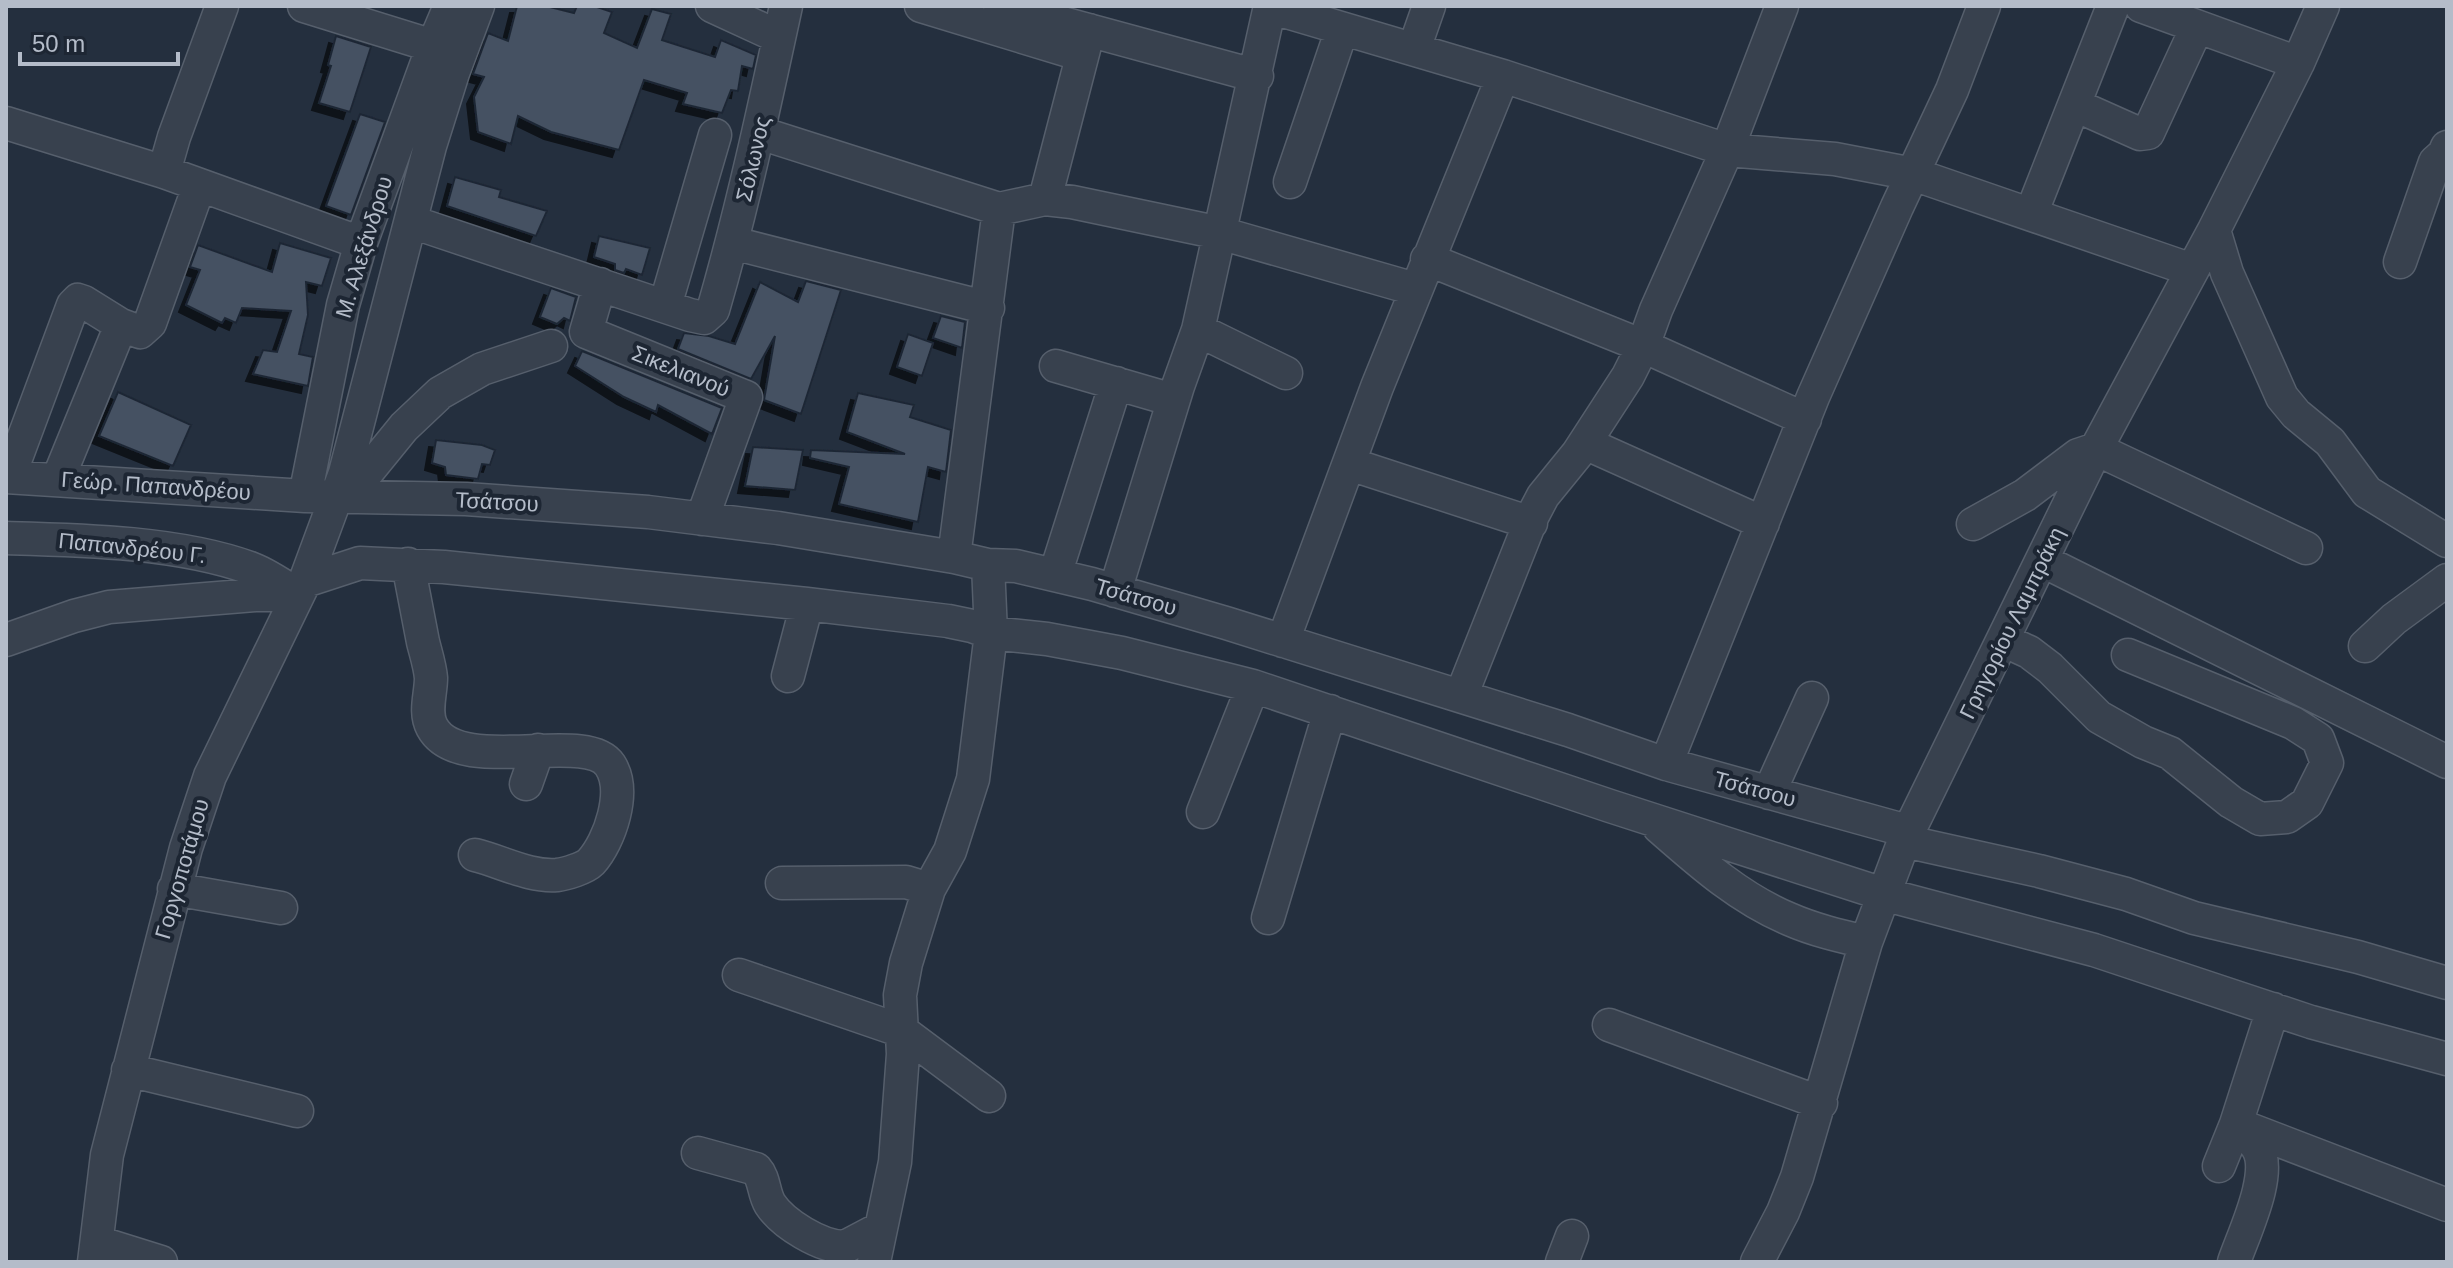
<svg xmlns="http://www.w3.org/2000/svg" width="2453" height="1268" font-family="Arial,sans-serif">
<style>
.building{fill:#455162;stroke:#1f2835;stroke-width:2;filter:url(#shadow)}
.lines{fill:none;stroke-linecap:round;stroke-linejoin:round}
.minor-casing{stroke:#565f6c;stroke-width:35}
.minor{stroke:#38414e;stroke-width:32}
.labels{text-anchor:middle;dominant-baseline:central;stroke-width:8;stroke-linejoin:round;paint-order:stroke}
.street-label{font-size:22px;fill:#b4bcc9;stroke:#1d2633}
</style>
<defs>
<filter id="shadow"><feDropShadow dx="-7" dy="7" stdDeviation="0" flood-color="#0009"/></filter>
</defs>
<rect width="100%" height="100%" fill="#242f3e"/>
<path class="building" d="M517,6H546L574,13L577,6H594L612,12L604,33L637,48L652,9L671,14L662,40L715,57L721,40L756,55L753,69L742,66L738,91L731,90L722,113L683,104L687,93L644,80L619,150L551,132L518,116L511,144L478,132L474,97L484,77L473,74L488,33L508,41Z
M336,36L371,47L350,112L319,103L331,66L328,65Z
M360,114L385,122L351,215L326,206Z
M455,177L501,190L499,197L547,211L536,236L447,206Z
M599,236L650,248L642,275L626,269L624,273L615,270V264L594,257Z
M280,243L331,258L322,286L306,282L308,315L299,354L313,357L308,386L253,374L263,350L277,352L291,311L242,308L236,323L225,318L222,323L186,305L200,270L190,267L198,245L272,272Z
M806,281L841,290L801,414L764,400L775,336L751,379L678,349L684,333L709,336L735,344L760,282L798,302Z
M551,288L576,297L570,321L564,318L557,324L540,317Z
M941,316L965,322L962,348L933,338Z
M908,334L933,343L922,376L897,367Z
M582,351L722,408L712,434L658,405L656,412L624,397L575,366Z
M118,392L191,425L173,466L99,436Z
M858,393L914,405L910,417L951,430L946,472L928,467L918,522L839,504L849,467L810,458L811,450L905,454L847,432Z
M436,440L482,445L495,450L490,465L482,464L478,479L446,475L445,467L432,463Z
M753,447L803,450L795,490L745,486Z"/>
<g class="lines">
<g class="minor-casing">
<path id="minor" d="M304,6L433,46
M712,6L779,37
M921,6L1082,55
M1000,6L1257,76
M2141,6L2298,63
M1270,7L1503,76L1727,150L1835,159L1913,174L2192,270
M1414,49L1429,6
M2075,105L2140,134L2148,133L2197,27
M6,123L164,172L361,243
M760,133L999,209L1045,199L1072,202L1220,233L1415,289
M164,172L174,137L222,6
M1290,182L1342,29
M1045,199L1089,30
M2031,214L2113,6
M412,222L690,315L704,318L713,310C742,210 764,108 786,6
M2214,230L2227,273L2282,397L2296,414L2330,442L2367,492L2447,541
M733,243L988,308
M1427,259L1643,346L1805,419
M2400,262L2435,162L2444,154L2447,147
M600,284L586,332L746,397L702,519
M665,306L715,135
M1198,330L1286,373
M1056,366L1173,400
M1585,443L1763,523
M1350,464L1531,523
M6,477L305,496L466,499L648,512L778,528L954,557L988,565L1016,566L1092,584L1226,623L1568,730L1666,764L1911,832
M9,477L73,305L78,300L84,302L121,325L140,332L150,323L199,186
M58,479L121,325
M305,496L343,305L361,243L433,46L450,6
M337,497L360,481L404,427L440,393L482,369L551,346
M1973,524L2025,495L2078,455L2096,449L2306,548
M6,538C81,540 179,542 250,568C267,574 283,586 298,595
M954,557L999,209
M2043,561L2447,762
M408,564C413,590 418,616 423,642C426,654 430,666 431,678C431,694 424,712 432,727C459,778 586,729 610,765C627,791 610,841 591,862C585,868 566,874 557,875C529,877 503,862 475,855
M1055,575L1116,383
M305,581L360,563L444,567L807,604L948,621L972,626L991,633L1047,639L1122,653L1253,686L1610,806L1883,894L2094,950L2311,1022L2447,1059
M1115,591L1178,386L1198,330L1270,6
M6,640L74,616L109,607L255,595H297
M2003,640L2029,652L2050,668L2099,717L2143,742L2170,753L2231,802L2260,819L2287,817L2307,803L2327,763L2318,739L2293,723L2128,655
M1283,641L1377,387L1503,76
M2365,646L2394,619L2447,580
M788,676L807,604
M1461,696L1533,515L1543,496L1578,453L1628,376L1643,346L1656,310L1727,150L1782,6
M1666,764L1813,397L1897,207L1952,90L1984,6
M526,784L538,750
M1769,793L1812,698
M1203,812L1253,686
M1659,827C1699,862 1739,898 1789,919C1814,930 1840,936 1866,942
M1904,841L2039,871L2126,894L2194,918L2358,957L2447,983
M782,883L906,882L929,889
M174,889L281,908
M1268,918L1330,711
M739,975L902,1031L989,1096
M1609,1025L1821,1103
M128,1070L297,1111
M2236,1124L2447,1205
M698,1153L756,1169C765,1179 763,1192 770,1204C783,1224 821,1247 845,1247L881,1228
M2219,1166L2236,1124L2273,1009
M97,1242L161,1262
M94,1262L107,1155L186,848L210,776L305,581L345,473L430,146L453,73L478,6
M874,1262L895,1162L903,1054L900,995L906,963L929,889L950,851L973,779L991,633L988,565
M1562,1262L1572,1236
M1757,1262L1783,1212L1797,1177L1866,942L1904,841L2096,449L2214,230L2298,63L2323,6
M2234,1262C2243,1235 2274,1173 2257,1147C2252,1139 2243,1131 2236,1124"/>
</g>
<use href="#minor" class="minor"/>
</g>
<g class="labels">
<g class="street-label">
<text transform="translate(753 159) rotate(-77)">Σόλωνος</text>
<text transform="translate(364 247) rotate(-73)">Μ. Αλεξάνδρου</text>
<text transform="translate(681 371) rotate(22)">Σικελιανού</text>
<text transform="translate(156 486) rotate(4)">Γεώρ. Παπανδρέου</text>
<text transform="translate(497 502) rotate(3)">Τσάτσου</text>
<text transform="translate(132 548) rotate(6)">Παπανδρέου Γ.</text>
<text transform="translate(1136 597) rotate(16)">Τσάτσου</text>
<text transform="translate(2012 623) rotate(-64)">Γρηγορίου Λαμπράκη</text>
<text transform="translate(1755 789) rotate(15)">Τσάτσου</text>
<text transform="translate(182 869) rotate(-74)">Γοργοποτάμου</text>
</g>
</g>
<rect width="2453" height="1268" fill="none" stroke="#b4bcc9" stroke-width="16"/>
<path d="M20 52v12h158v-12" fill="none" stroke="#b4bcc9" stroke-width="4"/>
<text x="32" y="52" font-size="24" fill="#b4bcc9" stroke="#1d2633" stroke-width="6" paint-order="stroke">50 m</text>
</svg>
